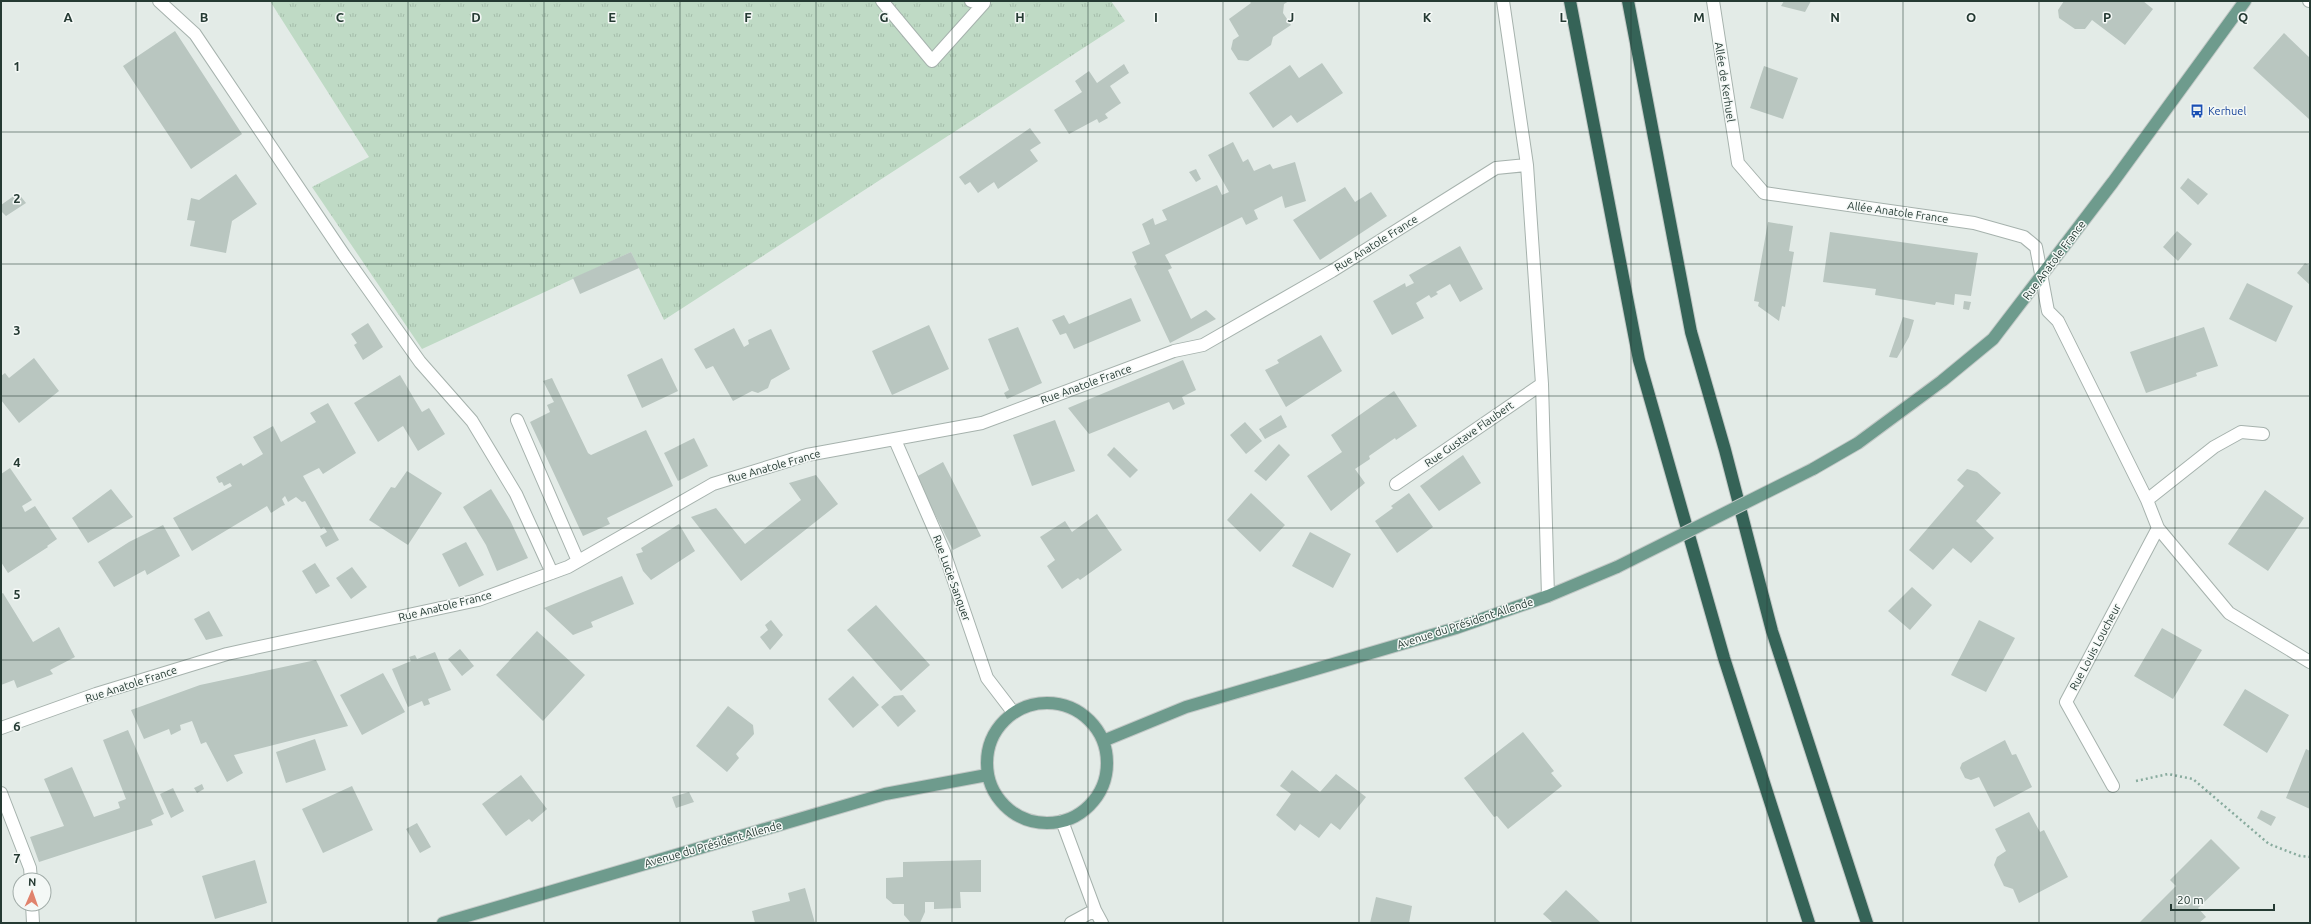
<svg xmlns="http://www.w3.org/2000/svg" width="2311" height="924" font-family="Ubuntu,sans-serif">
<style>
.grass{fill:url(#grass-tufts)}
.building{fill:#b9c6c0}
.lines{fill:none;stroke-linecap:round;stroke-linejoin:round}
.minor-casing{stroke:#a6b2ad;stroke-width:14}
.major-casing{stroke:#c2c8c6;stroke-width:14}
.highway-casing{stroke:#c2c8c6;stroke-width:14}
.path{stroke:#88ab9e;stroke-width:2.5;stroke-dasharray:2 3;stroke-linecap:butt}
.minor{stroke:#fff;stroke-width:12}
.major{stroke:#6e9b8d;stroke-width:12}
.highway{stroke:#356357;stroke-width:12}
.major-bridge-casing{stroke:#c2c8c6;stroke-width:14;stroke-linecap:butt}
.major-bridge{stroke:#6e9b8d;stroke-width:12}
.grid{fill:none;stroke:#253a33;stroke-width:1;stroke-opacity:0.55}
.labels{text-anchor:middle;dominant-baseline:central;stroke-width:3;stroke-linejoin:round;paint-order:stroke}
.street-label{font-size:11px;fill:#253a33;stroke:#f4f8f6}
.transit-label{font-size:11px;fill:#164399;stroke:#f4f8f6;text-anchor:start}
.grid-label{font-size:13px;text-anchor:middle;font-weight:bold;fill:#253a33;stroke:#f4f8f6;stroke-width:3;stroke-linejoin:round;paint-order:stroke}
</style>
<defs>
<pattern id="grass-tufts" width="24" height="20" patternUnits="userSpaceOnUse"><rect width="24" height="20" fill="#bfdac5"/><path d="M3 7l-1-3M5 7V3M7 7l1-3M15 17l-1-3M17 17v-4M19 17l1-3" fill="none" stroke="#a4bcaa"/></pattern>
</defs>
<rect width="100%" height="100%" fill="#e3ebe7"/>
<path class="grass" d="M270,1H1111L1125,21L664,320L631,252L422,349L312,187L369,157Z"/>
<path class="building" d="M1249,1H1289L1284,4L1283,13L1291,25L1273,37L1271,45L1248,61L1238,60L1231,49L1233,40L1239,36L1229,19L1251,3Z
M1784,1H1811L1805,12L1781,6Z
M2064,1H2143L2153,9L2125,45L2092,20L2085,29H2075L2059,18L2058,10Z
M175,31L242,134L191,169L123,66Z
M2284,33L2310,58V120L2253,68Z
M1322,63L1343,93L1297,123L1291,115L1273,128L1249,93L1290,65L1299,78Z
M1124,64L1129,73L1110,86L1121,103L1105,114L1108,118L1099,123L1097,119L1069,134L1054,110L1082,92L1075,81L1089,71L1097,83Z
M1764,66L1798,78L1783,119L1750,108Z
M1030,128L1041,143L1030,150L1038,161L998,189L994,182L978,193L970,182L965,185L959,177Z
M1233,142L1243,162L1248,159L1254,171L1270,164L1273,169L1295,162L1306,201L1285,208L1282,196L1254,210L1258,219L1246,225L1242,217L1165,255L1172,268L1168,270L1191,319L1206,310L1216,319L1170,343L1134,266L1137,264L1132,252L1150,244L1142,224L1153,218L1155,225L1167,220L1162,210L1217,185L1222,195L1229,192L1208,155Z
M1196,169L1201,179L1196,182L1189,172Z
M236,174L257,204L232,221L226,253L190,246L195,221L187,220L191,198L199,200Z
M2188,178L2208,194L2198,205L2180,188Z
M1345,187L1355,202L1371,192L1387,216L1320,260L1293,220Z
M18,193L26,203L6,216L1,211V205Z
M1768,222L1793,226L1789,251L1794,252L1785,307L1782,306L1779,321L1758,306L1759,302L1754,301Z
M2177,231L2192,244L2178,261L2163,247Z
M1830,232L1978,253L1971,296L1955,294L1954,305L1936,302L1935,305L1875,295L1876,289L1823,282Z
M1460,246L1483,289L1460,302L1450,284L1436,292L1438,294L1431,298L1429,295L1416,303L1424,318L1392,335L1373,301L1405,283L1406,287L1414,283L1409,275Z
M631,252L639,268L580,294L573,278Z
M2305,263L2310,266V285L2297,273Z
M2247,283L2293,306L2276,342L2229,319Z
M1131,298L1141,321L1074,349L1066,333L1060,335L1052,320L1064,315L1069,324Z
M1964,301L1971,302L1969,310L1963,309Z
M1903,317L1914,320L1909,337L1897,358L1889,357Z
M368,323L383,347L363,360L354,345L357,343L351,334Z
M929,325L949,369L892,395L872,351Z
M1018,327L1042,383L1007,399L1004,393L1009,390L988,339Z
M2204,327L2218,366L2196,373L2197,376L2146,393L2130,352Z
M734,328L744,347L749,344L748,340L771,329L790,369L771,380L768,388L758,393L752,391L733,401L713,366L706,369L694,349Z
M1321,335L1342,371L1286,407L1265,370L1279,363L1277,360Z
M34,358L59,391L19,423L1,400V376L5,373L9,378Z
M662,358L678,391L642,408L627,375Z
M1183,360L1196,390L1182,397L1185,404L1173,410L1169,402L1089,434L1068,408Z
M400,375L422,412L429,408L445,434L418,451L403,426L378,442L354,403Z
M552,378L588,453L591,455L646,430L673,486L607,518L610,524L583,536L530,422L550,412L547,405L554,402L543,381Z
M1394,391L1417,426L1396,440L1395,438L1369,456L1370,459L1355,469L1365,483L1331,511L1307,476L1342,452L1331,435Z
M328,403L356,453L323,474L319,468L303,476L339,540L326,547L320,536L327,532L324,527L321,529L305,501L302,502L296,497L288,502L285,496L282,499L285,505L282,506L271,513L267,506L192,551L173,518L232,486L230,483L224,486L222,482L219,483L216,477L241,463L243,466L263,454L253,437L273,426L281,442L316,422L310,413Z
M1281,415L1287,427L1265,439L1259,429Z
M1055,420L1075,471L1032,486L1013,435Z
M1245,422L1262,441L1246,454L1230,435Z
M694,438L708,466L678,481L664,453Z
M1279,444L1290,455L1266,481L1254,471Z
M1114,447L1138,470L1130,478L1107,455Z
M1463,455L1481,483L1439,511L1420,486Z
M943,462L981,536L953,550L916,477Z
M10,468L32,500L22,506L25,512L35,506L57,539L47,546L48,547L8,573L1,562V474Z
M1967,469L1977,472L2001,493L1976,521L1994,538L1971,563L1953,548L1933,570L1909,550L1964,486L1957,480Z
M407,471L442,493L408,545L369,520L391,487L395,488Z
M816,475L838,504L741,581L691,517L716,508L745,544L801,500L789,483Z
M111,489L133,517L88,543L72,518Z
M491,489L510,520L528,558L497,571L486,545L463,507Z
M2265,490L2304,518L2268,571L2228,544Z
M1251,493L1285,525L1260,552L1227,520Z
M1409,493L1433,527L1397,553L1375,521L1393,508L1391,506Z
M1097,514L1122,550L1080,580L1078,578L1062,589L1047,566L1055,560L1040,537L1065,521L1072,532Z
M679,524L695,551L651,580L643,571L636,554L643,552L641,548Z
M163,525L180,556L147,575L145,570L114,587L98,562L129,542Z
M1310,532L1351,554L1333,588L1292,566Z
M466,542L484,575L459,587L442,554Z
M315,563L330,586L316,594L302,571Z
M352,567L367,587L351,599L336,578Z
M622,576L634,604L591,622L593,627L573,635L544,608Z
M1912,587L1932,605L1910,630L1888,611Z
M3,593L33,642L59,627L75,657L50,670L53,674L17,688L14,680L1,685V594Z
M876,605L930,665L901,691L847,630Z
M209,611L223,636L206,640L194,619Z
M771,620L783,635L770,650L760,637L768,630L765,625Z
M1979,620L2015,638L1986,692L1951,675Z
M2162,628L2202,650L2173,699L2134,676Z
M537,631L585,675L543,721L496,675Z
M460,649L474,666L462,676L448,659Z
M435,652L451,690L428,699L430,704L424,706L422,701L408,707L392,669L411,661L409,657L415,655L417,659Z
M316,660L348,726L234,755L243,773L227,782L206,742L201,744L192,721L180,725L181,730L171,735L169,729L144,739L131,710L200,685Z
M383,673L405,712L362,735L340,695Z
M853,676L879,705L853,728L828,699Z
M2245,689L2289,715L2267,753L2223,725Z
M903,695L916,711L898,727L881,707L894,696Z
M728,706L753,725L754,734L736,754L739,758L727,772L696,746Z
M128,730L164,814L151,820L153,825L39,862L30,837L64,826L44,779L72,767L94,817L120,808L118,802L126,799L103,740Z
M1523,732L1554,771L1551,773L1562,786L1508,829L1497,816L1494,817L1464,778Z
M315,739L326,770L286,783L276,752Z
M2005,740L2012,755L2016,754L2032,787L1994,807L1979,777L1971,780L1965,778L1960,768L1962,763Z
M2306,749L2310,751V809L2286,798Z
M1292,770L1320,792L1336,774L1366,797L1340,830L1331,823L1319,838L1300,824L1295,831L1276,815L1291,794L1280,786Z
M521,775L547,809L532,822L529,819L506,836L482,804Z
M202,784L204,789L197,793L194,788Z
M352,786L373,830L323,853L302,809Z
M173,788L184,811L171,818L160,794Z
M689,792L694,802L676,808L672,797Z
M2261,810L2276,817L2271,826L2257,818Z
M2029,812L2040,832L2044,830L2068,877L2019,903L2013,889L2004,886L1994,865L1997,857L2006,851L1995,829Z
M417,823L431,847L420,853L406,829Z
M2211,839L2240,868L2198,908L2206,917L2199,923H2139L2176,886L2170,880Z
M255,860L267,903L215,919L202,876Z
M981,860V892H960L961,908L934,909V902H925V912L920,923H911L904,915V904H893L886,898V878L903,877V862Z
M805,888L815,923H755L752,911L790,901L788,893Z
M1566,890L1601,923H1553L1543,914Z
M1376,897L1412,906L1409,923H1370Z"/>
<g class="lines">
<g class="minor-casing">
<path id="minor" d="M159,1L195,34L344,255L420,362L472,421L516,494L552,573
M882,1L932,61L984,3L971,1
M1503,1L1527,165L1542,384L1548,596
M1713,1L1738,163L1764,193L1974,223L2024,237L2036,247L2048,311L2058,321L2147,500L2158,528L2229,613L2310,662
M2309,1H2310
M517,420L578,561
M895,440L944,552L987,678L1013,712
M1396,484L1542,384
M2147,500L2214,447L2241,432L2263,434
M1,728L96,694L227,654L478,600L568,567L713,484L807,455L982,423L1174,351L1203,345L1332,271L1496,168L1527,165
M2113,786L2066,702L2158,528
M1,793L30,868L31,880
M1062,821L1095,910L1102,923
M32,904L33,923
M1071,923L1095,910"/>
</g>
<g class="major-casing">
<path id="major" d="M1813,469L1858,443L1942,381L1993,339L2113,182L2245,1
M987 763a60 60 0 1 1 120 0a60 60 0 1 1-120 0Z
M1103,741L1186,707L1456,628L1548,596L1617,567
M443,923L885,794L987,775"/>
</g>
<g class="highway-casing">
<path id="highway" d="M1570,1L1639,360L1724,658L1809,923
M1628,1L1691,332L1725,450L1772,631L1867,923"/>
</g>
<path class="path" d="M2136,781L2168,774L2193,779L2269,844L2300,856L2310,857"/>
<use href="#minor" class="minor"/>
<use href="#major" class="major"/>
<use href="#highway" class="highway"/>
<g class="major-bridge-casing">
<path id="major-bridge" d="M1617,567L1813,469"/>
</g>
<use href="#major-bridge" class="major-bridge"/>
</g>
<path class="grid" d="M136,1V923M272,1V923M408,1V923M544,1V923M680,1V923M816,1V923M952,1V923M1088,1V923M1223,1V923M1359,1V923M1495,1V923M1631,1V923M1767,1V923M1903,1V923M2039,1V923M2175,1V923M1,132H2310M1,264H2310M1,396H2310M1,528H2310M1,660H2310M1,792H2310"/>
<defs>
<g id="bus-bare" transform="scale(1.08)"><path d="M-5-6H5V4H4V6H2V4H-2V6H-4V4H-5ZM-3.5-4V0h7V-4ZM-3.5 1.2v1.5H-2V1.2ZM2 1.2v1.5H3.5V1.2Z" fill="#1a4fb4" stroke="#f4f8f6" stroke-width="2.5" paint-order="stroke"/></g>
</defs>
<g fill-rule="evenodd">
<use href="#bus-bare" x="2197" y="111"/>
</g>
<g class="labels">
<g class="street-label">
<text transform="translate(1725 82) rotate(81)">Allée de Kerhuel</text>
<text transform="translate(1898 212) rotate(8)">Allée Anatole France</text>
<text transform="translate(1376 243) rotate(-32)">Rue Anatole France</text>
<text transform="translate(2054 260) rotate(-53)">Rue Anatole France</text>
<text transform="translate(1086 384) rotate(-20)">Rue Anatole France</text>
<text transform="translate(1469 434) rotate(-35)">Rue Gustave Flaubert</text>
<text transform="translate(774 466) rotate(-16)">Rue Anatole France</text>
<text transform="translate(952 578) rotate(70)">Rue Lucie Sanquer</text>
<text transform="translate(445 606) rotate(-14)">Rue Anatole France</text>
<text transform="translate(1465 623) rotate(-18)">Avenue du Président Allende</text>
<text transform="translate(2095 647) rotate(-62)">Rue Louis Loucheur</text>
<text transform="translate(131 684) rotate(-18)">Rue Anatole France</text>
<text transform="translate(713 844) rotate(-16)">Avenue du Président Allende</text>
</g>
<g class="transit-label">
<text x="2208" y="111">Kerhuel</text>
</g>
</g>
<g class="grid-label">
<text x="68" y="22">A</text>
<text x="204" y="22">B</text>
<text x="340" y="22">C</text>
<text x="476" y="22">D</text>
<text x="612" y="22">E</text>
<text x="748" y="22">F</text>
<text x="884" y="22">G</text>
<text x="1020" y="22">H</text>
<text x="1156" y="22">I</text>
<text x="1291" y="22">J</text>
<text x="1427" y="22">K</text>
<text x="1563" y="22">L</text>
<text x="1699" y="22">M</text>
<text x="1835" y="22">N</text>
<text x="1971" y="22">O</text>
<text x="2107" y="22">P</text>
<text x="2243" y="22">Q</text>
<text x="17" y="71">1</text>
<text x="17" y="203">2</text>
<text x="17" y="335">3</text>
<text x="17" y="467">4</text>
<text x="17" y="599">5</text>
<text x="17" y="731">6</text>
<text x="17" y="863">7</text>
</g>
<rect width="2311" height="924" fill="none" stroke="#253a33" stroke-width="4"/>
<g transform="translate(32 892) rotate(2)"><circle r="19" fill="#f4f8f6" stroke="#a1aca8"/>
<path d="M0-3L7 15L0 10L-7 15Z" fill="#e0826c"/>
<text y="-6" font-size="11" font-weight="bold" text-anchor="middle" fill="#253a33">N</text>
</g>
<path d="M2171 904v6h103v-6" fill="none" stroke="#253a33" stroke-width="2"/>
<text x="2177" y="904" font-size="12" fill="#253a33" stroke="#f4f8f6" stroke-width="3" paint-order="stroke">20 m</text>
</svg>
